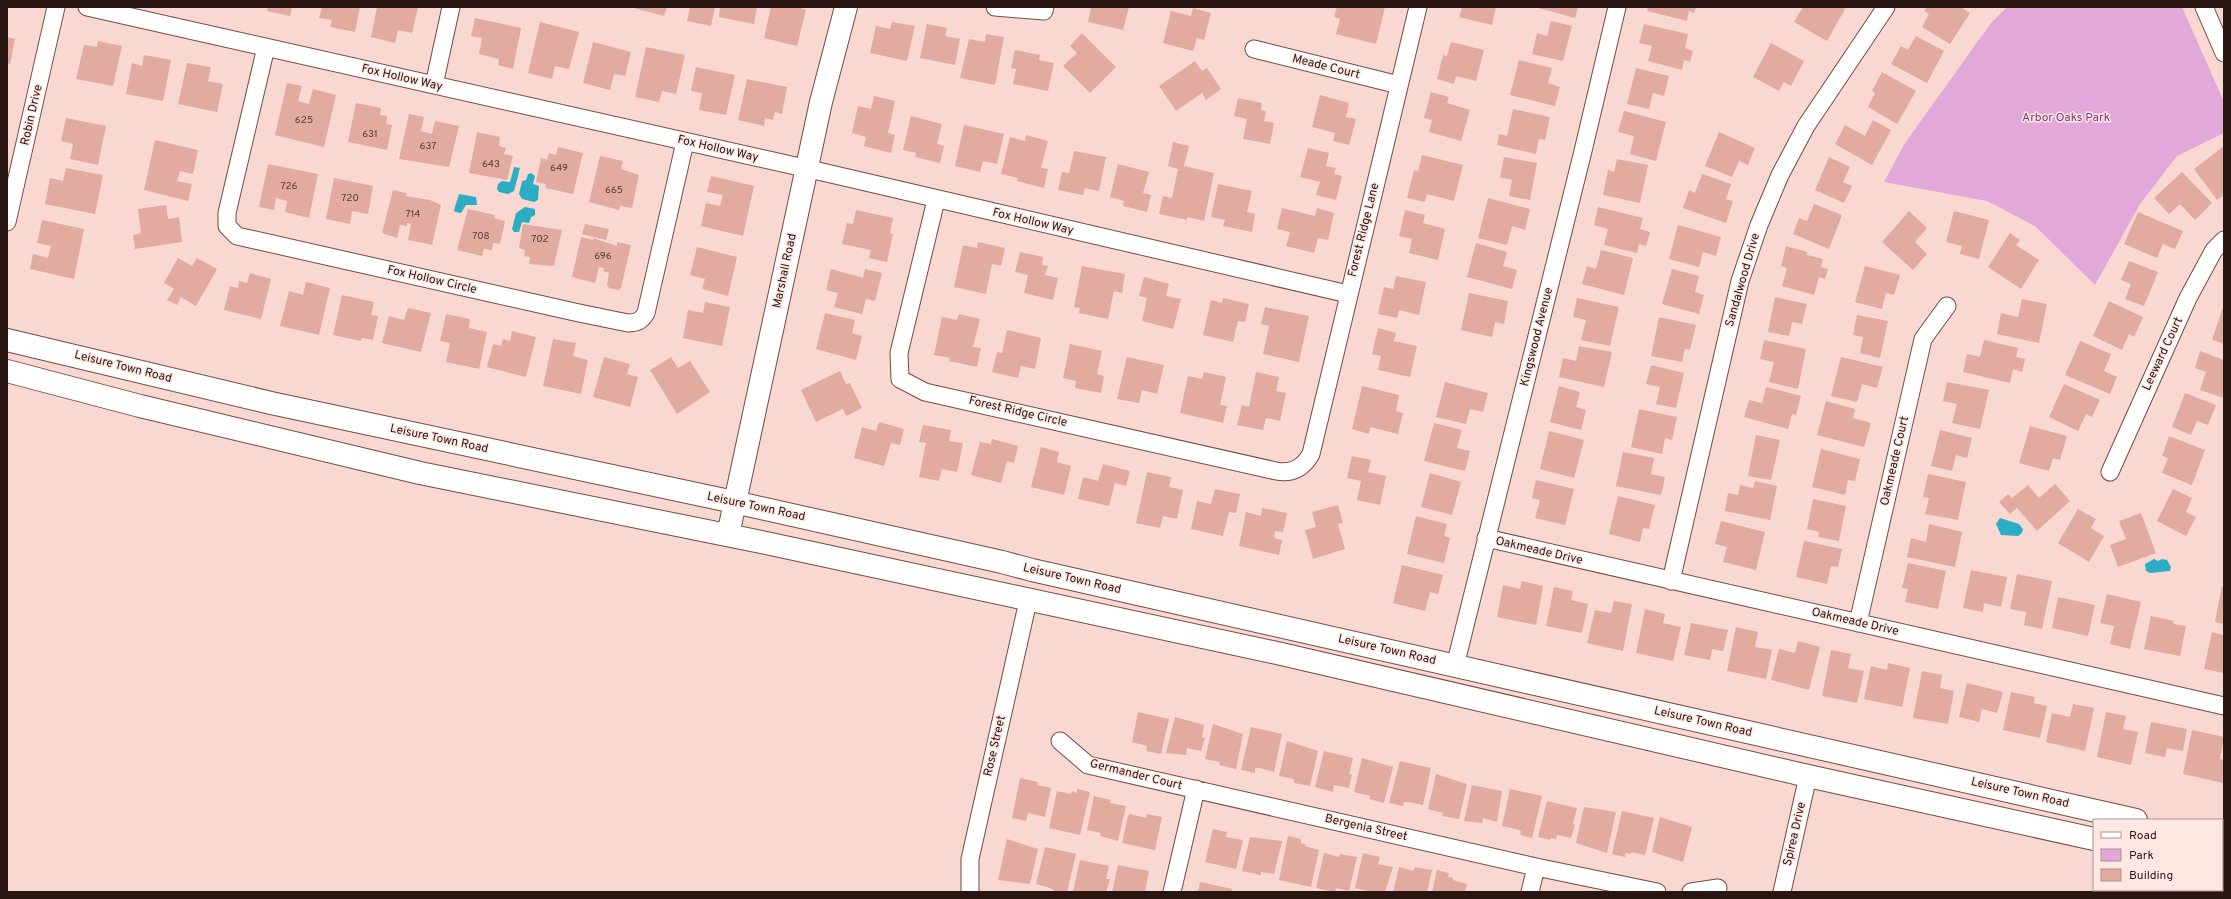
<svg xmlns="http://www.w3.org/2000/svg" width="2231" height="899" font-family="Overpass,sans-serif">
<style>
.green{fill:#e3a8da}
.water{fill:#2dadc3}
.building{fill:#e1aba0}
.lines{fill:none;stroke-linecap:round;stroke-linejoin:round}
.minor-casing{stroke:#784a41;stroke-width:19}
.tertiary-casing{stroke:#784a41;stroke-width:24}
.secondary-casing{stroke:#784a41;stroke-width:24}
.minor{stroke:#fff;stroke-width:17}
.tertiary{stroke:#fff;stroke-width:22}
.secondary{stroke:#fff;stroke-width:22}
.labels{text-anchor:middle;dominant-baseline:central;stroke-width:3;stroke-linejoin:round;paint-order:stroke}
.number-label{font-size:10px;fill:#573a36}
.street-label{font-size:12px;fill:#291512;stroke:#ffe8e3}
.park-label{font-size:12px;fill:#82337a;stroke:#ffe8e3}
</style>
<rect width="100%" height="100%" fill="#f9d8d1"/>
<path class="green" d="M2007,7H2182L2224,102V133L2177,156L2140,204L2095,285L2035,226L1987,201L1884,182L1905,143L1991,23Z"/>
<path class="water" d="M514,167L520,168L514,191L508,194L499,192L497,189L498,184L502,181L510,182Z
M531,173L535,176L533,184L539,186L538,200L534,202L522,199L519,194L522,181L526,180L528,174Z
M459,194L476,197L477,205H466L461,213L455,212L454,210Z
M525,207L535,209V215L531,217L529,223L522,222L519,232H514L512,229L516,213Z
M2000,518L2019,524L2023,529L2022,533L2018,536L2001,535L1996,524Z
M2154,559L2158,561L2162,559L2167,560L2171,567L2170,571L2150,573L2146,571L2145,564Z"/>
<path class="building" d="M268,7H292L290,16L267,11Z
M322,7H360L355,32L330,27L332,20L319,18Z
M377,7H418L412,33L398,30L395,43L371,37Z
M630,7H667L664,16Z
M690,7H715L711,26L687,21Z
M720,7H757L754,24L719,17Z
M771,7H798L806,10L797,46L764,38Z
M1091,7H1129L1123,30L1088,22Z
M1337,7H1385L1376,44L1336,34L1340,19L1334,17Z
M1462,7H1496L1492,25L1459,17Z
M1535,7H1578L1575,18Z
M1648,7H1696L1694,13L1689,11L1687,21L1647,11Z
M1803,7H1842L1845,9L1827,41L1794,22Z
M1927,7H1961L1970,13L1950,44L1922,27L1929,14L1924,11Z
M1193,8L1211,13L1204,40L1197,38L1193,51L1163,43L1171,11L1191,16Z
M475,18L521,28L513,69L498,65L499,59L479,54L482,38L471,36Z
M1551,21L1572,26L1563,61L1532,54L1537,33L1547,36Z
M540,22L579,32L569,69L555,66L552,79L528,73Z
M892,22L915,26L907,61L870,53L876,26L890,29Z
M927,24L947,28L945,36L960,39L955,65L920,58Z
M1644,24L1688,34L1685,48L1693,51L1690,62L1684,60L1682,70L1648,61L1652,46L1639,43Z
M1082,33L1116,67L1090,93L1063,66L1077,53L1070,46Z
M986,34L1004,37L995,85L960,78L969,39L985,42Z
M1916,36L1944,51L1927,83L1891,64L1901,46L1908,50Z
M7,37L15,39L10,64L7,63Z
M98,41L122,46L113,86L76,79L84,45L97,47Z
M593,42L631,52L625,76L614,74L610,90L583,83Z
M1451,42L1484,50L1476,81L1456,76L1454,84L1437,79L1443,55L1447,56Z
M1771,43L1804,61L1791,86L1784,82L1779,91L1753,77Z
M646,47L685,55L676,94L662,91L659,102L635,97Z
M1015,50L1040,55L1039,60L1054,63L1048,91L1013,84L1016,69L1011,68Z
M144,55L171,60L163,101L126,94L132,63L142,66Z
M1519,60L1552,68L1548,83L1560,87L1555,106L1510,95Z
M1195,61L1202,71L1207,68L1221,89L1206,100L1202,93L1176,111L1159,86Z
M187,63L211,67L208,81L223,84L217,112L178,104Z
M696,67L735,75L726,115L699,110L702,93L691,91Z
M1636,68L1669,76L1664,96L1653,93L1649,109L1627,104Z
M1882,72L1916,91L1897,124L1868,107L1875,93L1872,91Z
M747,79L787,87L782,114L775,112L773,120L765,118L764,126L738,120Z
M287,83L302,86L298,101L309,104L313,89L336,95L324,147L275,135Z
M1431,92L1449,97L1447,103L1470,110L1461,141L1429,132L1432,120L1424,118Z
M1320,95L1349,103L1346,117L1356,119L1349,145L1333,141L1335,133L1312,127Z
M874,96L895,101L888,133L895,135L891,153L864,146L866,137L852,133L858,106L871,109Z
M1238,98L1262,103L1261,110L1266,111L1264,121L1274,123L1270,144L1243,139L1247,119L1234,116Z
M356,103L381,108L380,115L387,116L386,124L392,125L387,150L348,142Z
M1513,109L1550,117L1545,140L1539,139L1536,154L1497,145L1499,134L1507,136Z
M1624,111L1666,122L1656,161L1630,154L1634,136L1618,132Z
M409,114L424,117L421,131L432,134L435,121L459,126L449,167L399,159Z
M911,116L942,124L937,144L944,146L940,163L915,157L916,153L903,150Z
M66,118L106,126L98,165L70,159L73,144L61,141Z
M1873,120L1891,130L1872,165L1835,144L1845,125L1865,136Z
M964,125L1004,134L997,164L983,161L980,172L955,166Z
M477,132L500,137L499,146L506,148L504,154L513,156L507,180L469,173Z
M1719,132L1755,148L1748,165L1739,161L1732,177L1705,166Z
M1026,135L1048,141L1041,168L1048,169L1044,188L1017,181L1018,178L1001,174L1010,137L1025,141Z
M155,140L198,150L193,174L180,171L177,181L192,184L188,201L144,190Z
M1173,142L1189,146L1184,166L1214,173L1204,221L1187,217V220L1159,214L1163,196L1172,198L1178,169L1168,166Z
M2224,146V195L2217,200L2194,169Z
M558,147L583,153L573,194L545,188L546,184L536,182L541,158L547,160L549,153L556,155Z
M1308,148L1329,153L1326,166L1336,168L1334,174L1342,176L1336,200L1316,195L1320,182L1300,177Z
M1074,151L1106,157L1099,191L1085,188L1083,195L1058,190L1062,172L1069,173Z
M1422,155L1463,165L1454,201L1427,194L1425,202L1407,198L1414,170L1418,171Z
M600,156L623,161L621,169L639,175L632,208L620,206L619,210L589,202Z
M1504,157L1537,163L1530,200L1509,196L1512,180L1500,177Z
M1829,157L1850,167L1843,182L1852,186L1844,203L1815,190Z
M1617,159L1648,165L1640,203L1603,195L1608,170L1614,172Z
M268,164L318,174L309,218L285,212L287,201L276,198L274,210L259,207Z
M1118,164L1149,172L1143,193L1151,195L1147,212L1123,206L1124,201L1110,197Z
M66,168L103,175L95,214L45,204L50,178L63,181Z
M2182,172L2212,203L2195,220L2180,204L2169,214L2154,198Z
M1702,174L1731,184L1726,199L1733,201L1726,223L1683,208L1689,190L1695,193Z
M711,176L754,186L743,236L701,226L706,203L720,206L723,195L707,192Z
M334,178L373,186L368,214L352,211L350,224L326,219Z
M1218,184L1252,191L1247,212L1255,214L1252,232L1223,226L1225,220L1211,217Z
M393,190L407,193L406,196L430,200L441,205L432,245L408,240L411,224L407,223V226L400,225L397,238L382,233Z
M1488,198L1530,209L1525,230L1512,226L1507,245L1478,238Z
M1814,204L1842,215L1829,249L1793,234L1799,218L1807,221Z
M166,205L168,219L179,217L182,242L135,249L133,235L141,233L138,209Z
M1598,207L1643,218L1640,229L1650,232L1646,246L1639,244L1637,253L1604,245L1608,229L1594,225Z
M1282,208L1315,216L1317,208L1334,213L1328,240L1318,238L1314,253L1286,246L1290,232L1277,229Z
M468,209L495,215L494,218L505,221L500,244L493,243L492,250L484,249L482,256L457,250Z
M856,210L893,218L890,233L893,234L887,262L869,258L871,250L842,244L847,223L853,224Z
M1405,210L1425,215L1423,223L1445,229L1438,260L1409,253L1412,239L1399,236Z
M1909,211L1927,228L1915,242L1927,254L1913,270L1882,242Z
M1954,211L1989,220L1979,259L1960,254L1962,246L1946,242Z
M2138,212L2183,231L2175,249L2163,244L2157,258L2124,244Z
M42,220L84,229L74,279L30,269L33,254L48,258L51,246L37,243Z
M523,224L562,230L554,266L529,264L530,257L524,256L525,250L519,248Z
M585,224L609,229L606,240L582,234Z
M1678,225L1721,237L1716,256L1703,252L1699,267L1669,259Z
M2010,233L2020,240L2016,245L2039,260L2021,289L1988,267Z
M581,237L593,240V238L617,246V242L631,245L621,288L618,290L609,288L607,285L609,273L603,271L604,268L599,267L595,283L572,277Z
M978,242L1005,248L1001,266L992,264L986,294L954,287L963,245L977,248Z
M1476,243L1507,252L1503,266L1517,270L1512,289L1467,277Z
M1786,246L1807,252V255L1823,259L1821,267L1828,269L1825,279L1819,277L1814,295L1782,286L1787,268L1781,266Z
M697,247L737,257L728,296L702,289L705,279L690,275Z
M1601,250L1633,258L1624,295L1582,284L1587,266L1596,269Z
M1020,252L1043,257L1042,265L1048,266L1045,275L1058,278L1053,300L1024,293L1028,275L1015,272Z
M178,258L192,266L197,258L217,269L196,306L181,297L177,305L167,300L174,289L164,283Z
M2129,261L2158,272L2144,306L2125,299L2131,284L2121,280Z
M1082,266L1125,274L1122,293L1114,291L1108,319L1079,313L1080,308L1074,307Z
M1865,266L1900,275L1894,295L1886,293L1882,309L1855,302Z
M831,269L863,278L865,269L882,273L875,301L866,299L862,314L834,307L838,293L826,290Z
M1672,269L1699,276L1695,292L1704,295L1699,314L1662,304Z
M250,273L271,279L261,319L224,310L230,286L238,288L239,281L247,283Z
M1396,276L1426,282L1419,315L1399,310L1397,318L1378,314L1384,287L1393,289Z
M1144,277L1169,284L1166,296L1181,299L1173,329L1142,321L1147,298L1139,296Z
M306,282L330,288L319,335L280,326L289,291L303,295Z
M1469,293L1508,301L1504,324L1495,322L1492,337L1461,330Z
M342,295L374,302L371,315L378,316L373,340L362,338L361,341L333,335Z
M1775,297L1807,304L1802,324L1792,322L1789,336L1768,332Z
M1223,298L1249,304L1245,322L1238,321L1233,342L1203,335L1211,300L1222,303Z
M1577,298L1619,307L1610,346L1581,340L1586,320L1573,317Z
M2022,299L2047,304L2039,343L1997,334L2001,313L2018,317Z
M2109,301L2143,317L2134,337L2129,334L2122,350L2093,336Z
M705,302L730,307L722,346L683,338L688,310L703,313Z
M2224,304V344L2212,340Z
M1265,307L1309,316L1299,362L1263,354L1269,326L1261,324Z
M408,308L431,313L421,352L382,343L389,316L404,320Z
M825,313L855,320L852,333L862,336L856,360L816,349Z
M446,314L470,319L469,328L487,332L479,369L446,362L450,343L440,341Z
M959,314L980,319L973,347L981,348L977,367L949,361L950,358L934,355L942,317L957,320Z
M1857,315L1888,321L1880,358L1860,353L1863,337L1853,335Z
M1659,317L1696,325L1690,350L1685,349L1682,362L1651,356Z
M1378,328L1396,333L1394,341L1417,346L1410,377L1378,370L1381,356L1372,354Z
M1007,330L1041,338L1035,369L1021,366L1018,378L992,372L997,352L1002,353Z
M512,331L536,337L526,377L487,367L493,344L501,346L503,339L510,341Z
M553,339L576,343L573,356L588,360L581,394L543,386Z
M1764,340L1806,349L1798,389L1769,382L1774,362L1760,359Z
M1984,340L2018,348L2016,357L2025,359L2022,372L2013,369L2010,383L1963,372L1967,354L1980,357Z
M2080,341L2111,354L2104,371L2117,377L2110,394L2065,375Z
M1070,344L1102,351L1097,374L1104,376L1101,393L1075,388L1076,381L1063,378Z
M1579,346L1612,352L1604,387L1559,377L1563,358L1576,361Z
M2200,351L2224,360V398L2200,390L2206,372L2195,368Z
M604,357L630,364L627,374L638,377L630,407L593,397Z
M671,357L678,368L690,361L710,392L677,414L650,370Z
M1127,357L1164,365L1157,394L1142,390L1139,403L1117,399Z
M1841,357L1883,367L1877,388L1862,384L1857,402L1831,396Z
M1651,365L1684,373L1676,408L1656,404L1660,387L1646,384Z
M840,371L846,384L850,383L862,408L846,416L843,409L816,422L801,390Z
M1204,372L1226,377L1220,405L1227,406L1223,423L1180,413L1188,376L1202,379Z
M1256,372L1279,377L1276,391L1286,393L1280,421L1266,418L1263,430L1237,425L1242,405L1249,407Z
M1445,382L1488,393L1483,412L1470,409L1466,424L1436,417Z
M1947,382L1989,390L1980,429L1952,423L1957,404L1943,401Z
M2064,384L2100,400L2092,417L2086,414L2078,431L2049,417Z
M1362,386L1399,395L1396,411L1403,413L1398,434L1370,427L1369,434L1352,429Z
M1559,386L1580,392L1576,407L1586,410L1581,430L1550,422Z
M1766,387L1801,396L1796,415L1792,414L1788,429L1744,417L1749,400L1762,403Z
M2185,393L2216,405L2208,425L2197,421L2191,435L2172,427Z
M1826,401L1855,409L1853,418L1871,423L1864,447L1817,435Z
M1639,409L1677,417L1672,440L1665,438L1662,454L1631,447Z
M879,422L904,429L900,445L891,443L884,466L854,458L862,427L876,431Z
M1434,423L1462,430L1457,448L1470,451L1465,471L1424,461Z
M923,425L951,430L949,441L963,443L957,472L942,469L939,481L919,477L926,443L919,442Z
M2030,426L2067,436L2060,460L2053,458L2049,471L2019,463Z
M1940,430L1972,438L1967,458L1956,455L1952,471L1931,466Z
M1549,431L1584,440L1574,478L1540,469Z
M1756,435L1780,440L1771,480L1748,476Z
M2169,436L2205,450L2192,485L2162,473L2168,458L2162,456Z
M992,439L1018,446L1014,463L1007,461L1001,483L971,475L980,442L991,444Z
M1041,447L1059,452L1057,462L1071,466L1064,495L1031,487Z
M1821,449L1860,459L1855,481L1848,480L1845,495L1812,487Z
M1623,452L1654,458L1651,474L1665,477L1661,495L1616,486Z
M1352,456L1371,460L1368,472L1386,476L1380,505L1357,500L1361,481L1347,478Z
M1103,464L1130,471L1126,486L1115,483L1109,506L1078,499L1083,477L1098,481Z
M1147,472L1171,477L1169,487L1183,490L1177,519L1163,516L1160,528L1136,523Z
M1430,473L1461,482L1452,515L1421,507Z
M1928,474L1966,482L1958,520L1925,514L1929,498L1923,497Z
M1536,480L1574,489L1565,525L1535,518L1540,500L1532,498Z
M1755,481L1777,486L1770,520L1725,511L1728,493L1738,495L1740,485L1753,488Z
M2055,484L2070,501L2037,531L2017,508L2010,514L1999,502L2008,494L2012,498L2028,485L2039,498Z
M1215,489L1240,494L1236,513L1229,512L1223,536L1191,529L1197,501L1211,504Z
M2173,489L2192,498L2186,512L2196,517L2186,536L2157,521Z
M1618,496L1655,505L1649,529L1643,528L1640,542L1609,534Z
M1813,499L1846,506L1839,541L1818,537L1819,532L1807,529Z
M1338,505L1343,523L1338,524L1345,549L1313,559L1305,530L1316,527L1312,512Z
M1262,508L1287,513L1283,532L1275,531L1274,538L1282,540L1279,555L1239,546L1246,512L1261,516Z
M2078,509L2096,519L2091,528L2104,536L2089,562L2058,543Z
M2141,513L2156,553L2118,567L2110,545L2126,539L2119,521Z
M1416,516L1447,524L1444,536L1450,538L1444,563L1407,554Z
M1721,521L1765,532L1756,570L1723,562L1727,547L1715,544Z
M1929,524L1962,532L1955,567L1907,557L1911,538L1926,542Z
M1804,541L1842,549L1838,567L1831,566L1827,584L1796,577Z
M1908,563L1946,571L1938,609L1905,602L1908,589L1902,588Z
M1402,565L1443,575L1438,594L1430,592L1425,611L1393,603Z
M1971,570L2007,577L2001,607L1984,603L1983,612L1963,608Z
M2017,574L2052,581L2042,629L2024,625L2026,612L2010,609Z
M1522,581L1543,586L1536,625L1497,617L1503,585L1520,589Z
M2222,586H2224V624L2215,622Z
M1554,587L1573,591L1571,600L1588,604L1582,633L1546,626Z
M2107,594L2141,602L2130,649L2110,644L2114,626L2100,623Z
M2058,597L2095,605L2088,636L2052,628Z
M1614,601L1632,604L1623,651L1587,643L1595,610L1611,613Z
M1645,609L1665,614L1663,623L1681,627L1673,661L1636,653Z
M2151,616L2174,621L2173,624L2186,626L2180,656L2144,649Z
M1691,623L1728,630L1723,651L1712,649L1710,660L1684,655Z
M1736,627L1758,632L1755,647L1772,650L1766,679L1727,671Z
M2212,632L2224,635V673L2204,669Z
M1798,641L1820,647L1809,690L1771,680L1779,649L1795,653Z
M1831,650L1851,654L1848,668L1864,671L1857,703L1822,696Z
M1888,663L1910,668L1902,707L1864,699L1871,666L1887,670Z
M1922,671L1942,675L1940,688L1954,691L1948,724L1913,718Z
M1967,683L2003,692L1997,713L1982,709L1979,722L1959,717Z
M2011,692L2035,697L2034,703L2047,706L2040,738L2003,730Z
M2073,704L2094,708L2085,751L2046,742L2052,713L2070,717Z
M1138,712L1169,719L1161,754L1146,751L1147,746L1132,742Z
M2106,712L2126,716L2123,729L2138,732L2131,765L2097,757Z
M1175,717L1204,725L1202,737L1205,738L1201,751L1187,748L1186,755L1166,753Z
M2151,722L2187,729L2183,751L2167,748L2165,757L2145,753Z
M1213,724L1243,734L1236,769L1219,765L1220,762L1205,759Z
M1251,727L1282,734L1274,772L1260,768H1255V773L1241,770Z
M2192,730L2224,737L2220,759L2224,760L2223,783L2183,774Z
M1287,741L1318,751L1310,786L1294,783V779L1279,776Z
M1324,751L1353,758L1349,774H1352L1349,788L1334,785L1333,792L1315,787Z
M1362,758L1393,767L1384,803L1369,799L1370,796L1354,792Z
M1400,761L1431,768L1423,805L1408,802H1404L1403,806L1389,803Z
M1436,774L1467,784L1459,819L1442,816L1443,813L1428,809Z
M1020,778L1038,782L1037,785L1051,788L1045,817L1028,813L1026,821L1012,818Z
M1472,785L1502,791L1497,822L1483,818L1482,823L1464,821Z
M1077,789L1090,792L1080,835L1049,828L1057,791L1071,794L1072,791L1077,793Z
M1510,789L1542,796L1532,838L1520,835L1521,831L1516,829L1502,826Z
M1094,796L1111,800L1110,803L1126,806L1118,841L1100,836L1101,833L1087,830Z
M1547,801L1577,808L1573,824L1575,825L1571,838L1557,835L1556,839L1551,838L1550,840L1538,837Z
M1584,807L1616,812L1607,853L1576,843Z
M1622,811L1654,818L1645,855L1631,852V854L1626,853L1625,857L1612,854Z
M1130,814L1146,818L1147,814L1162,817L1155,850L1122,843L1128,816Z
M1660,817L1692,827L1683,862L1652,852Z
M1213,829L1227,832L1226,837L1243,840L1236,869L1205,862Z
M1288,836L1301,839V843L1305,844V846L1319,850L1311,887L1279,880Z
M1250,837L1282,841L1274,874L1261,872V875L1242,871Z
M1007,839L1038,849L1030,884L998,880Z
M1045,847L1076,854L1067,892H1054V890L1050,888L1036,884Z
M1324,853L1339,857L1340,854L1357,857L1349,891L1336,888L1335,892L1316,888Z
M1363,853L1380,857L1378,864L1393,867L1385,892H1371L1355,888Z
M1080,860L1109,866L1106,879H1110L1106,892H1073Z
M1118,865L1149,871L1145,892H1112Z
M1399,867L1413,871L1415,867L1432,870L1427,892H1393Z
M1437,870L1449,873L1448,877L1453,878V880L1467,884L1465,892H1432Z
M1200,882L1232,889L1231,892H1198Z"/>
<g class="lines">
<g class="minor-casing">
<path id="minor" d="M87,7L831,174L1348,294
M995,7L1044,11L1045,7
M2204,7L2224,53
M266,47L227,213V226L237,236L579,313L628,323C637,323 641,321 646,313L685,142
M1254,49L1399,85
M434,85L451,7
M936,200L899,353L900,379L925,392L1276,471C1292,474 1303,468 1311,454L1418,7
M7,222L56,7
M2110,472L2188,298L2214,250L2224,240
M1486,538L2224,706
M1671,581L1740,281L1759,225L1780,175L1806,126L1886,7
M1858,623L1923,339L1947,306
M1455,666L1583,151L1617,7
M1060,741L1088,765L1536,867L1657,892
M970,892V859L1028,601
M1172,892L1196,789
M1530,892L1536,867
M1691,892L1718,888
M1782,892L1808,776"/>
</g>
<g class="tertiary-casing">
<path id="tertiary" d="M728,535L821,102L846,7"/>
</g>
<g class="secondary-casing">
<path id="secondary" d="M7,340L271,403L734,502L1002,562L1032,570L2136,820
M7,371L140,406L420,473L766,543L1277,653L1808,776L2094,839
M2222,840H2224
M2222,868H2224"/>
</g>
<use href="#minor" class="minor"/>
<use href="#tertiary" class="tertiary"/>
<use href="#secondary" class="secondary"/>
</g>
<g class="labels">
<g class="number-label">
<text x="304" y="120">625</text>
<text x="370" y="134">631</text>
<text x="428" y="146">637</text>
<text x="491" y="164">643</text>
<text x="559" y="168">649</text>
<text x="289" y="186">726</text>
<text x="614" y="190">665</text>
<text x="350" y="198">720</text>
<text x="413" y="214">714</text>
<text x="481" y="236">708</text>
<text x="540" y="239">702</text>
<text x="603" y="256">696</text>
</g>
<g class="street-label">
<text transform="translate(1326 67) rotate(14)">Meade Court</text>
<text transform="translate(402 78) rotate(13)">Fox Hollow Way</text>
<text transform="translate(32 115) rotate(-77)">Robin Drive</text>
<text transform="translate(718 149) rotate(13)">Fox Hollow Way</text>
<text transform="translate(1033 222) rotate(13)">Fox Hollow Way</text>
<text transform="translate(1364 230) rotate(-76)">Forest Ridge Lane</text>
<text transform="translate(785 271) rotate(-78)">Marshall Road</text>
<text transform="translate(432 280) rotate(13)">Fox Hollow Circle</text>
<text transform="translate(1743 280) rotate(-74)">Sandalwood Drive</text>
<text transform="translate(1537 337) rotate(-76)">Kingswood Avenue</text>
<text transform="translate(2163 354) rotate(-65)">Leeward Court</text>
<text transform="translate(123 367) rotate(14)">Leisure Town Road</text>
<text transform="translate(1018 412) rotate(13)">Forest Ridge Circle</text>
<text transform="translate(439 439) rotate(12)">Leisure Town Road</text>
<text transform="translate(1895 461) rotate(-77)">Oakmeade Court</text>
<text transform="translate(756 507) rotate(12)">Leisure Town Road</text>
<text transform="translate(1539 551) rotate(13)">Oakmeade Drive</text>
<text transform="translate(1072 579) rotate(13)">Leisure Town Road</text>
<text transform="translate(1855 622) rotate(13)">Oakmeade Drive</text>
<text transform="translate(1387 650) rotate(13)">Leisure Town Road</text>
<text transform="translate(1703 722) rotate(13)">Leisure Town Road</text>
<text transform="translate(995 746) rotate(-77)">Rose Street</text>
<text transform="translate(1136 775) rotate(14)">Germander Court</text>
<text transform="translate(2020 793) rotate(13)">Leisure Town Road</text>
<text transform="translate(1366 828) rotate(13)">Bergenia Street</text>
<text transform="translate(1795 834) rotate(-77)">Spirea Drive</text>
</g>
<g class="park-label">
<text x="2066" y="118">Arbor Oaks Park</text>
</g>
</g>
<rect width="2231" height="899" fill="none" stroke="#291512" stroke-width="16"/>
<rect x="2093" y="819" width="130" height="72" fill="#ffe8e3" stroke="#a9948f"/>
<rect x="2101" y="832" width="20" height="6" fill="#ffffff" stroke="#a9948f"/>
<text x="2129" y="839" font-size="12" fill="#291512">Road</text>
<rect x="2101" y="849" width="20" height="12" fill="#e3a8da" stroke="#a9948f"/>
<text x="2129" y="859" font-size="12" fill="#291512">Park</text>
<rect x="2101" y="869" width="20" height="12" fill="#e1aba0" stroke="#a9948f"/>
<text x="2129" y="879" font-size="12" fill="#291512">Building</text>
</svg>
